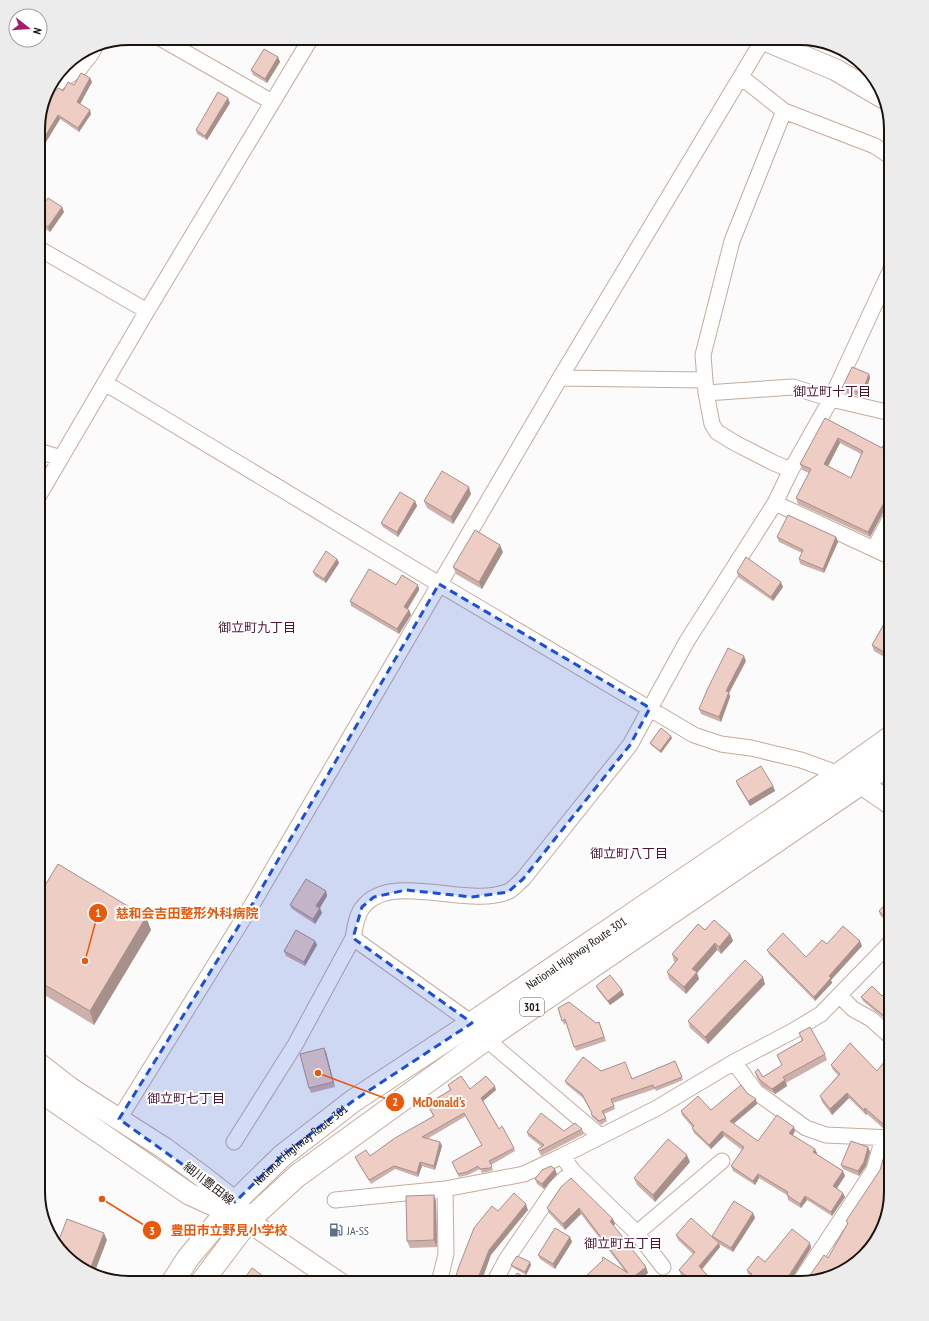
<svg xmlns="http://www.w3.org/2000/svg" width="929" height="1321" font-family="'PT Sans Narrow','Noto Sans JP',sans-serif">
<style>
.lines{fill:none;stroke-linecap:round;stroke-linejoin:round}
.street-casing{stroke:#c6ab9b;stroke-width:17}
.secondary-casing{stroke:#c6ab9b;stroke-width:23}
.highway-casing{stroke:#c6ab9b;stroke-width:24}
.street{stroke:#fff;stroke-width:15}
.secondary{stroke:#fff;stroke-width:21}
.highway{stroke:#fff;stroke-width:22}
.wall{fill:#cdb0a9;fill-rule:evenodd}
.shaded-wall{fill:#a7908a}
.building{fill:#eecdc5;stroke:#a7908a;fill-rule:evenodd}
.marked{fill:#1d4ed8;fill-opacity:0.2;stroke:#1d4ed8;stroke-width:3;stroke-dasharray:8 5;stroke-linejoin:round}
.labels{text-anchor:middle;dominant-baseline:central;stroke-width:4;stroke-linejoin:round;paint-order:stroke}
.shield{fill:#fff;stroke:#605a56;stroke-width:1}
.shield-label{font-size:11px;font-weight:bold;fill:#1c130d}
.street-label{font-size:12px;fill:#1c130d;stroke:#fff}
.service-label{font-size:12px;fill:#4e5e75;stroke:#fff;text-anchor:start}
.neighbourhood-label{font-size:13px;fill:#511235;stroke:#fff}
.rim{fill:none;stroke:#1c130d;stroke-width:2}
.leader{fill:none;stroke:#e8590c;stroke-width:1.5}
.callout-dot{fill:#e8590c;stroke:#fff;stroke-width:1.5}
.mark-label{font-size:12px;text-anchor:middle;font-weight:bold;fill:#fff}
.callout-label{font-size:13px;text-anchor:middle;font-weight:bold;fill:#e8590c;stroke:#fff;stroke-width:4;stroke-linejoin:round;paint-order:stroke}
</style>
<rect width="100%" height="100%" fill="#fbfbfb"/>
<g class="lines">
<g class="street-casing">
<path id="street" d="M160,38L272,102
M741,77L784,111L875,146L891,157
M47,90L80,68L91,54L96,45
M784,111L732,241L703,355L706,393L712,424L717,432L735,443L774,463L791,470
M38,248L147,311
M560,378L705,380
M105,383L439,584L694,735L721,744L751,748L801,760L845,776
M706,393L793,387L831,399L891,413
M38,451L61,458
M38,497L147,311L311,38
M775,503L891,557
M874,549L891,517
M353,938L472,1023
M840,996L853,1009L871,1019L891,1037
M486,1039L600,1136
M734,1062L756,1092L806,1128L826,1135L891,1138
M119,1119L253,903L560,378L764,38
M234,1142L295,1045L353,938C355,929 356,915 363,907C391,871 467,908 507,892C513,890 518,883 523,879L630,745L687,641L775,503L791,470L831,399L891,269
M562,1156L573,1171L637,1233L663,1267
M335,1200L445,1189
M637,1233L722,1161
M495,1281L506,1260L545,1203L556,1187L573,1171
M439,1283L446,1254L445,1189L524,1174L562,1156L657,1108L734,1062L793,1031L821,1014L891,942
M799,1283L874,1170L883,1138"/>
</g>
<g class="secondary-casing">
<path id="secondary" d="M760,38L836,70L882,97
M862,784L891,804
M38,1063L70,1088L164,1148L202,1176L235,1202L246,1217
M38,1090L189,1194L248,1221L339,1283"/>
</g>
<g class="highway-casing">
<g id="highway">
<path id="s1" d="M172,1283L188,1258L235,1202L282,1156L353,1101L472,1023L839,774L891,737"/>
<path d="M201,1283L248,1221L297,1176L486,1039L891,763"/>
</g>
</g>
<use href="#street" class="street"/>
<use href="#secondary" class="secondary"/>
<use href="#highway" class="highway"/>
</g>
<path class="wall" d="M278,57L280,62L267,83L253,75L251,70Z
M90,78L92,82L80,104L91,114L79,132L60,119L43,147L38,144V123L49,101L63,91L74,85Z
M230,103L207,140L197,134L196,130Z
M62,207L64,212L50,232L38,224V212Z
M869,374L870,378L864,397L844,393L842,388Z
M825,418L882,448L891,428V498L870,537L798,504L796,498L809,473L802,470L800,464ZM840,443L861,454L851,478L828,466Z
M471,494L453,524L427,508L424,501Z
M415,501L417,506L398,537L383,527L381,523Z
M891,529V547L886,545L885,541Z
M777,537H836L838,542L824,573L800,564L799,559L802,553L779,542Z
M503,552L482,589L456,574L453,567Z
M337,559L339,563L326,583L315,576L313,572Z
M737,572L783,587L773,601L738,577Z
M396,585H418L419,590L408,609L409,610L411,615L399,634L351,606L350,601Z
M891,605V661L874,651L872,645L889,614L888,610Z
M746,661L729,693L730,697L721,722L701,714L699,709Z
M672,738L661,753L651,745L650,743Z
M736,781L773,786L775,791L750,806L738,786Z
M326,891L327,896L320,908L322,913L315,924L292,909L290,905Z
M891,895V923L890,925L880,915L879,911L889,901L888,898Z
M38,897L146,917L151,930L94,1025L38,991Z
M705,930L730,934L733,941L721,954L717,950L697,973L699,979L686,994L669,979L667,972L675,962L674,961L672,954Z
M315,941L317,945L305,966L286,956L284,951Z
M827,944L862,946L831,980L832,983L815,1001L769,954L767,950L806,957Z
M765,984L708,1044L690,1028L688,1021Z
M596,986L622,990L624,995L610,1005L598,990Z
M891,986V1015L886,1020L863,1001L861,997L882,996Z
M558,1008L596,1023L599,1022L606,1041L576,1051L566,1023L564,1025Z
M799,1033L825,1054L827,1060L786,1083L787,1086L775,1094L762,1086L757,1078L755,1072L763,1077L782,1065L777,1055L802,1041Z
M326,1052L335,1087L311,1093L309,1088Z
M675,1061L683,1080L656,1091L655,1089L613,1103L615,1109L604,1114L607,1121L601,1125L592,1117L591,1114L592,1113L583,1098L566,1084L565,1081L601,1071L632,1079Z
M831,1065L877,1071L891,1066V1126L889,1129H884L867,1114L866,1115L849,1098L832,1115L822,1102L820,1096L838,1075L833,1070Z
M448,1085L470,1089L496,1090L483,1101L499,1129L514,1148L515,1151L491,1165L493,1170L491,1171L482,1173L480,1169L468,1175L459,1177L452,1162L482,1145L466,1116L427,1139L440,1142L442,1146L435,1170L422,1166L418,1177L395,1169L371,1184L357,1161L355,1157L370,1156L433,1116L427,1104L450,1090Z
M747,1093L757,1104L733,1124L758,1141L795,1131L793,1135L817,1153L816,1154L843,1171L845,1176L837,1188L845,1197L832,1216L807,1200L801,1208L788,1200L787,1195L759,1178L755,1185L733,1171L731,1166L742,1150L724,1136L711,1149L694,1133L692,1128H693L682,1115L681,1111L711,1110Z
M582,1129L584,1134L541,1156L538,1149L542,1147L528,1136L527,1132L564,1131Z
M868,1147L870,1152L866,1166L859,1176L843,1169L841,1165Z
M690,1162L655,1202L637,1185L634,1178Z
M557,1174L544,1189L537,1184L535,1179Z
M561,1187L615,1224L613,1226L646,1267L648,1273L635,1283H583L582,1280L603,1260L602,1258L624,1270L581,1214L565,1230L549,1213L547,1208Z
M434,1195L436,1202L437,1247L410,1248L407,1241Z
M753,1213L755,1218L733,1252L719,1244L720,1247L702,1270L714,1283H689V1282L681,1275L679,1270L693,1254L678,1240L676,1235L713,1237L712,1236Z
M570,1237L572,1242L555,1269L540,1259L538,1255Z
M810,1243L811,1248L790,1282V1283L750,1275L748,1274L747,1270Z
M511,1265H531L526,1275L512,1267Z"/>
<path class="shaded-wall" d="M278,57L280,62L267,83L265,79Z
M90,78L92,82L79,106L77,102Z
M228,98L230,103L207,140L205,136Z
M90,110L91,114L79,132L78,128Z
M58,115L60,119L43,147L41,143Z
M62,207L64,212L50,232L48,227Z
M869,374L870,378L864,397L862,393Z
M838,438L840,443L826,470L824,464Z
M469,487L471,494L453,524L451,517Z
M891,488V498L870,537L868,532Z
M415,501L417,506L398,537L397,532Z
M836,537L838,542L824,573L823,569Z
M500,545L503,552L482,589L479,582Z
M337,559L339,563L326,583L324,579Z
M781,582L783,587L773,601L771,597Z
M418,585L419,590L406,611L404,607Z
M409,610L411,615L399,634L397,629Z
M891,651V660L889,655Z
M744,656L746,661L729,693L730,697L721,722L719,717L726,691Z
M671,736L672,738L661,753L660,751Z
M773,786L775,791L750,806L748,801Z
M326,891L327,896L318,911L316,906Z
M320,908L322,913L315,924L313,919Z
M146,917L151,930L94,1025L90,1011Z
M891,917V923L890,925L888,920Z
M730,934L733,941L721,954L719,947Z
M315,941L317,945L305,966L304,962Z
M860,941L862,946L831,980L832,983L815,1001L814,997L829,976Z
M715,943L717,950L697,973L699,979L686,994L684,987L692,969Z
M763,977L765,984L708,1044L705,1037Z
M622,990L624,995L610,1005L608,1001Z
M891,1008V1015L886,1020L884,1016Z
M324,1048L326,1052L335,1087L333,1082Z
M785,1080L787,1086L775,1094L772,1089Z
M495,1086L496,1090L483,1101L481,1098Z
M847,1093L849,1098L832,1115L830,1109Z
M756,1099L757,1104L731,1126L730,1121Z
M865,1108L867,1114L866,1115L864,1110Z
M891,1119V1126L889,1129L887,1124Z
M794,1127L795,1131L791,1138L789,1133Z
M722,1131L724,1136L711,1149L709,1145Z
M440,1142L442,1146L435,1170L434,1166Z
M868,1147L870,1152L866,1166L859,1176L858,1171Z
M815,1149L817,1153L815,1157L813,1152Z
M687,1155L690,1162L655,1202L653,1195Z
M420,1162L422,1166L418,1177L417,1173Z
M555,1169L557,1174L544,1189L542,1184Z
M843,1171L845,1176L835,1191L833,1186Z
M758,1174L759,1178L755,1185L753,1181Z
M843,1193L845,1197L832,1216L831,1212Z
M434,1195L436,1202L437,1247L434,1240Z
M805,1196L807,1200L801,1208L800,1204Z
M526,1204L528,1210L491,1255L481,1283H476L489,1250Z
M579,1208L581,1214L565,1230L563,1224Z
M753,1213L755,1218L733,1252L731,1248Z
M613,1219L615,1224L612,1227L610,1221Z
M104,1233L107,1240L94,1274L89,1272Z
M570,1237L572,1242L555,1269L553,1264Z
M719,1243L720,1247L700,1271L699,1266Z
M810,1243L811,1248L790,1282V1283H789L788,1277Z
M530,1262L531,1265L526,1275L525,1272Z
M646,1267L648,1273L635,1283H626Z
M618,1278L620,1283H613Z
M267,1279L268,1283H264Z"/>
<path class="building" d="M264,49L278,57L265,79L251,70Z
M81,73L90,78L77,102L90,110L78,128L58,115L41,143L38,141V123L45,99V98L49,101L55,91L59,88L63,91L68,82L74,85Z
M218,92L228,98L205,136L196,130Z
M48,198L62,207L48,227L38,220V212Z
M852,367L869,374L862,393L842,388Z
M825,418L882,448L891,428V488L887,497L868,532L796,498L811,469L800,464ZM838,438L863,451L851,478L824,464Z
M442,471L469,487L451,517L424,501Z
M400,492L415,501L397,532L381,523Z
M788,515L836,537L823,569L799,559L803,550L777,537Z
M891,529V544L885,541Z
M475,530L500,545L479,582L453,567Z
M326,551L337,559L324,579L313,572Z
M746,557L781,582L771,597L737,572Z
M369,569L396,585L402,575L418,585L404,607L409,610L397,629L350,601Z
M891,605V651L889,655L872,645L891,612L888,610Z
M728,648L744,656L726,691L729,692L719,717L699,709L708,688Z
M661,728L671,736L660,751L650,743Z
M761,766L773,786L748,801L736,781Z
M58,864L146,917L90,1011L38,981V897Z
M306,879L326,891L316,906L320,908L313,919L290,905Z
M891,895V917L888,920L879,911L889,900L888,898Z
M714,920L730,934L719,947L715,943L692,969L697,972L684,987L667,972L678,959L672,954L698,924L705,930Z
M843,926L860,941L829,976L831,978L814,997L767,950L783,933L806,957L822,940L827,944Z
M296,930L315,941L304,962L284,951Z
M745,960L763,977L705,1037L688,1021Z
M610,975L622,990L608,1001L596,986Z
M872,986L882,996L891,986V1008L884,1016L861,997Z
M569,1002L596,1023L599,1022L604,1037L574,1047L565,1019L562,1021L558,1008Z
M810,1027L825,1054L783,1077L785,1080L772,1089L760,1080L755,1072L758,1069L763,1077L782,1065L777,1055L803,1040L799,1033Z
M850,1043L877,1071L885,1061L891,1066V1119L887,1124L882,1123L865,1108L864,1110L847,1093L830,1109L820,1096L840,1074L831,1065Z
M324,1048L333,1082L309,1088L300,1054Z
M583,1057L601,1071L625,1062L632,1079L675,1061L682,1077L654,1088L653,1085L611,1099L614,1106L602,1111L606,1118L599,1121L591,1114L592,1113L582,1094L565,1081Z
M461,1076L470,1089L486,1076L495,1086L481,1098L499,1129L502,1126L514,1148L489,1161L492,1166L490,1168L480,1169L478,1166L467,1172L458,1174L452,1162L482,1145L464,1113L422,1137L440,1142L434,1166L420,1162L417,1173L394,1166L369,1180L355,1157L366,1150L370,1156L395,1138L434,1116L427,1104L451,1090L448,1085Z
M741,1085L747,1093L756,1099L730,1121L758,1141L777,1115L794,1127L789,1133L815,1149L813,1152L843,1171L833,1186L843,1193L831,1212L805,1196L800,1204L787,1195L788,1192L758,1174L753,1181L731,1166L744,1147L722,1131L709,1145L692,1128L694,1126L681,1111L698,1096L711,1110Z
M541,1113L564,1131L575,1123L582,1129L540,1151L538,1149L544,1145L527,1132Z
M668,1139L687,1155L653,1195L634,1178Z
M851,1141L868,1147L864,1162L858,1171L841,1165Z
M888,1142H891V1192L879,1237L846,1271L806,1281L824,1255L828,1258L848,1223L846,1221L880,1170Z
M551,1166L555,1169L542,1184L535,1179L542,1170Z
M571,1178L613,1219L610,1221L646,1267L626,1283H622L618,1278L613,1283H584L582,1280L603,1260L602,1258L603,1257L628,1273L579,1208L563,1224L547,1208L561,1187Z
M514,1193L526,1204L489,1250L476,1283H454L458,1269L474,1228L492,1206L498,1211Z
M434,1195V1240L407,1241L406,1196Z
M734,1201L753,1213L731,1248L712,1236Z
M691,1218L719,1243L699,1266L714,1283H690L689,1282L691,1280L679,1270L695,1252L676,1235Z
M67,1219L104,1233L89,1272L83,1271L57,1245Z
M555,1228L570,1237L553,1264L538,1255Z
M792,1229L810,1243L788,1277L790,1283H739L752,1274L747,1270L758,1256L765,1262Z
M517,1256L530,1262L525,1272L511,1265Z
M252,1268L267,1279L264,1283H241Z
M517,1273L532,1281L531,1283H511Z
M565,1282H570L571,1283H564Z"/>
<path class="marked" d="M439,584L650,708L630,745L523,879L508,892L472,897L406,890L374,897L362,907L353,938L472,1023L353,1101L282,1156L235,1202L119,1119L253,903Z"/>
<defs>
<g id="fuel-bare" transform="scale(1.08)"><path d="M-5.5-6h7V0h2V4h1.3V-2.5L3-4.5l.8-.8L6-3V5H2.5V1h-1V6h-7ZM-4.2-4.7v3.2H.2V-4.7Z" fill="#5c6f8a" stroke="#fff" stroke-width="2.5" paint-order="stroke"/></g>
</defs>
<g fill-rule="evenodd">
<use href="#fuel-bare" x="336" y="1230"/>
</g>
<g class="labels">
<rect class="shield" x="520" y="998" width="24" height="18" rx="3"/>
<g class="shield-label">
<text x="532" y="1007">301</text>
</g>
<g class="street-label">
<text stroke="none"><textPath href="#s1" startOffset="526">National Highway Route 301</textPath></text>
<text stroke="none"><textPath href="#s1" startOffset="190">National Highway Route 301</textPath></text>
<text transform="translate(209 1183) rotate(38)">細川豊田線</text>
</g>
<g class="service-label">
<text x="347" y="1230">JA-SS</text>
</g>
<g class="neighbourhood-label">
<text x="832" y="391">御立町十丁目</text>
<text x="257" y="627">御立町九丁目</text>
<text x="629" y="853">御立町八丁目</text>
<text x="186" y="1098">御立町七丁目</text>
<text x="623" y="1243">御立町五丁目</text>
</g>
</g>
<path d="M0 0H929V1321H0ZM129 45H800A84 84 0 0 1 884 129V1192A84 84 0 0 1 800 1276H129A84 84 0 0 1 45 1192V129A84 84 0 0 1 129 45Z" fill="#edecec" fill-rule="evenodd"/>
<path class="rim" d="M129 45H800A84 84 0 0 1 884 129V1192A84 84 0 0 1 800 1276H129A84 84 0 0 1 45 1192V129A84 84 0 0 1 129 45Z"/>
<path class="leader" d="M85 961L98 913M318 1073L395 1102M102 1199L152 1230"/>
<g class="callout-dot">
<circle cx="85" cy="961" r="4"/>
<circle cx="318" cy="1073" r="4"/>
<circle cx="102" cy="1199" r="4"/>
<circle cx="98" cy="913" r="10"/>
<circle cx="395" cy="1102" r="10"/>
<circle cx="152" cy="1230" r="10"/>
</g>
<g class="mark-label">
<text x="98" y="917">1</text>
<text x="395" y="1106">2</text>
<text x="152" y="1235">3</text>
</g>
<g class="callout-label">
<text x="187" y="918">慈和会吉田整形外科病院</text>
<text x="439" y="1107">McDonald's</text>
<text x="229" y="1235">豊田市立野見小学校</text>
</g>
<g transform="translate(28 28) rotate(107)"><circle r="19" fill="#ffffff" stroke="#a4a19e"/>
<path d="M0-3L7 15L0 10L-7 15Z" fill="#a31f6d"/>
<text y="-6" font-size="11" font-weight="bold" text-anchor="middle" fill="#1c130d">N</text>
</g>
</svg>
